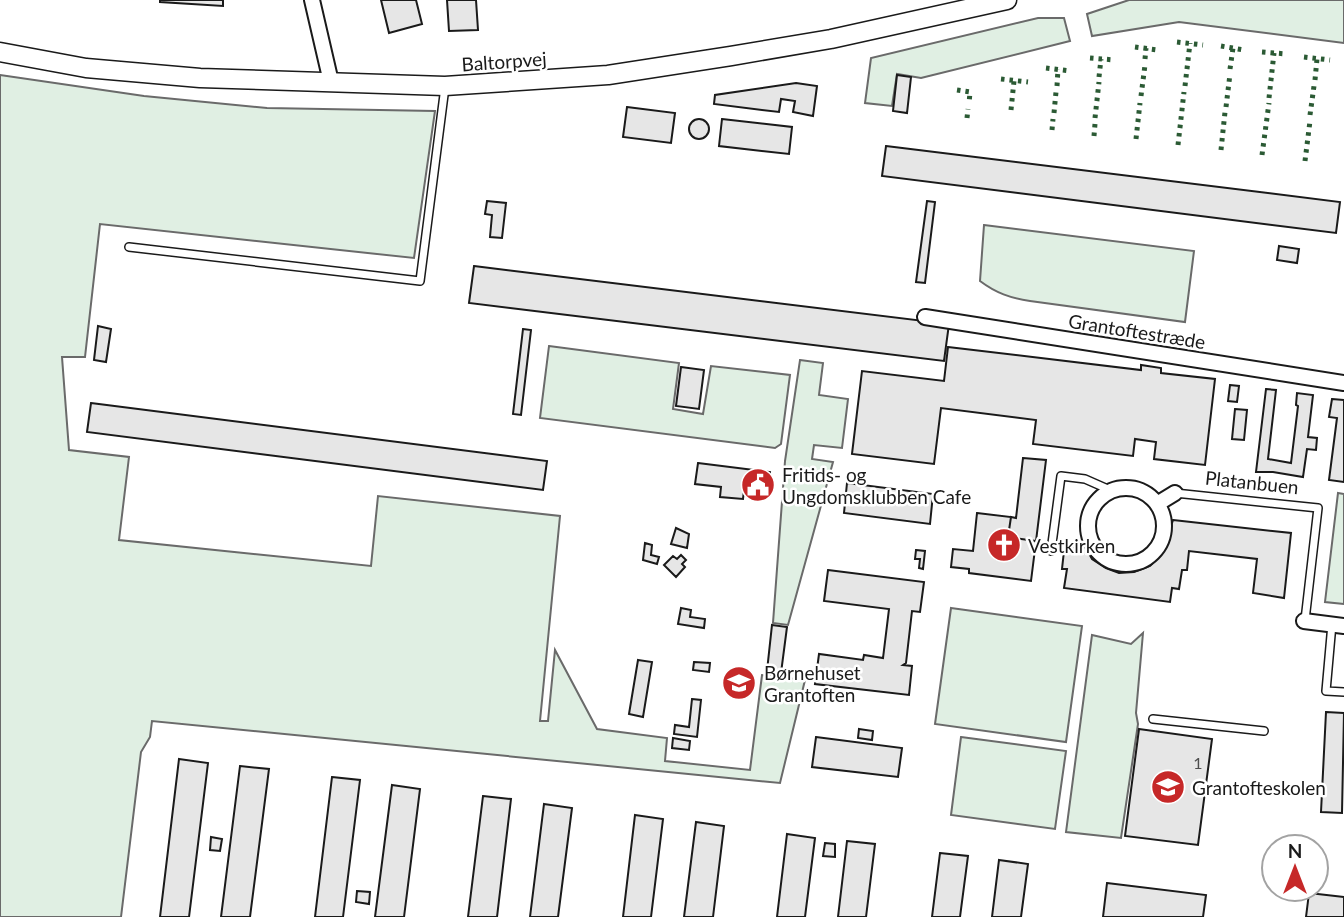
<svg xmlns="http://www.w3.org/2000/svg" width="1344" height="917" font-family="Lato,sans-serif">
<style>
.green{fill:#e0efe3;stroke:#6a6a6a;stroke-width:2}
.building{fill:#e6e6e6;stroke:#1a1a1a;stroke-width:2}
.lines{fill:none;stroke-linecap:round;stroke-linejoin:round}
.service-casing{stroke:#1a1a1a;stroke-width:10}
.minor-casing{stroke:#1a1a1a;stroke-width:18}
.tertiary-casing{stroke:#1a1a1a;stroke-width:21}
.service{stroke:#fff;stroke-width:7}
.minor{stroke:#fff;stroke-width:14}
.tertiary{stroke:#fff;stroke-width:18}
.hedge{stroke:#2b5a34;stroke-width:5;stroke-dasharray:3.5 5;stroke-linecap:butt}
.labels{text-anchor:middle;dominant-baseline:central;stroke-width:5;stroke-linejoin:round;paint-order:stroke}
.number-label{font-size:16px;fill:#4d4d4d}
.street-label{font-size:19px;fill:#1a1a1a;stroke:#fff}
.poi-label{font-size:19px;fill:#1a1a1a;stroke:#fff;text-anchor:start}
</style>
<rect width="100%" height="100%" fill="#fff"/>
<path class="green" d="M1129,0H1344V43L1179,22L1092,36L1087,14Z
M1038,18H1064L1070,41L921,78L897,74L892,106L865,103L871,58Z
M0,75L144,96L267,108L435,111L414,258L100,224L85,357H62L69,450L129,457L119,540L371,566L378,496L560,516L540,721H548L555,650L597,729L667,738L665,761L750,770L762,675L805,680L780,783L152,721L150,737L141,752L121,917H0Z
M984,225L1194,251L1185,322L1030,301C1010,298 996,293 980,281Z
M549,346L679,363L673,409L703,414L711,366L790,375L781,444L775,448L540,418Z
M800,360L823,363L819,395L848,399L842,448L814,445L812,459L833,462L788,625L773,623L785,461Z
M1338,493L1344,494V604L1325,602Z
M951,608L1082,626L1066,742L935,724Z
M1143,633L1136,713L1138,724L1121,838L1066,832L1092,635L1131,644Z
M961,737L1066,751L1055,829L951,815Z"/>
<path class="building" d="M160,0H223V6L160,2Z
M381,0H416L422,24L389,33Z
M447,0H476L478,30L449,31Z
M897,75L911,77L907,113L893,111Z
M796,83L817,86L813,116L793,112L795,101L781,99L779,112L714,104L715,95Z
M627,107L675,113L671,143L623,137Z
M689 129a10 10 0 1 1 20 0a10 10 0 1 1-20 0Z
M722,119L792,127L789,154L719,146Z
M886,146L1340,202L1336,233L882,176Z
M487,201L506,203L502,238L490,237L492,215L485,214Z
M927,201L935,202L925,283L916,282Z
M1279,246L1299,249L1297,263L1277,260Z
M474,266L949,324L944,361L469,303Z
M98,326L111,329L106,362L94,360Z
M523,329L531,330L521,415L513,414Z
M948,347L1141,370V365L1161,368V373L1215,379L1205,465L1154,459L1156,442L1135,439L1133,456L1033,444L1036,420L941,408L934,464L852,454L862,371L944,381Z
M681,367L704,370L699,409L676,406Z
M1230,385L1239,386L1237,402L1228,401Z
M1266,389L1276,390L1268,459L1291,463L1298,406L1296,405L1297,393L1313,395L1308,437L1317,438L1316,450L1307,449L1303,477L1273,472H1256Z
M1332,399L1344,400V482L1329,480L1337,418L1329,417Z
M91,403L547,461L543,490L87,432Z
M1235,409L1247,410L1244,440L1232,439Z
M1023,458L1046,460L1036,541L1008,537L1011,517L1016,518Z
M698,463L770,472L768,493L744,490L743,499L720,497L721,487L695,484Z
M847,483L933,494L930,524L844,513Z
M977,513L1011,517L1008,537L1036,541L1031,581L969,573V569L951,567L953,549L973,551Z
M1173,520L1291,533L1284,598L1253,593L1257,559L1189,551L1187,570H1182L1179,589L1172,588L1170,602L1064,588L1067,569H1062L1064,551L1084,544L1092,559L1106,568L1119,573L1134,572L1150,566L1162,554Z
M676,528L689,534L687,548L671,544Z
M645,543L652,545L651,555L659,557L657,564L643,560Z
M916,550L925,551L923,569L919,568L920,559H915Z
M681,555L686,560L682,564L685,567L676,577L664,565L673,556L677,559Z
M828,570L924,582L920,612L912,611L906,663L903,665L912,666L909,695L815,684L819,654L863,660L864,655L883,658L889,609L824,601Z
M681,608L691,610L690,617L705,619L704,628L678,624Z
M772,625L787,627L781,673L767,671Z
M638,660L652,662L643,717L629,714Z
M694,662L710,663L709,672L693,670Z
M692,699L701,700L697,737L674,734L675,725L689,727Z
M1326,712L1344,713L1342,813L1321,812Z
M859,729L873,731L872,740L858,738Z
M1139,729L1212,739L1198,845L1125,836Z
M816,737L902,748L898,777L812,767Z
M673,738L690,741L689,750L672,748Z
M179,759L208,763L189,917H160Z
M240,766L269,769L250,917H221Z
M332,777L360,780L343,917H315Z
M392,785L420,789L404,917H375Z
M483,796L511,799L497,917H468Z
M544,804L572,808L558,917H530Z
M635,815L663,819L651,917H623Z
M696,822L724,826L713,917H684Z
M787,834L815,838L805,917H777Z
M211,837L222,839L220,851L210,850Z
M847,841L875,844L866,917H838Z
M825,843L835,844V857L823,856Z
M940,853L968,856L960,917H932Z
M999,860L1028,864L1021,917H992Z
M1107,883L1206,895L1203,917H1103Z
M357,891L370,892L369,904L356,902Z
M1309,893L1344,897V917H1306Z"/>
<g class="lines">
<g class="service-casing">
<path id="service" d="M129,247L420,281L445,87
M1175,493L1318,508L1305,620
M1051,551L1061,476L1085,479L1110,490
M1332,624L1326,691L1344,692
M1153,719L1264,731"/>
</g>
<g class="minor-casing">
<path id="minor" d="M312,0L331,82
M925,317L1344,383
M1088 526a38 38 0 1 1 76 0a38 38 0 1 1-76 0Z
M1157,504L1175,493
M1304,621L1344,626"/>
</g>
<g class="tertiary-casing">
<path id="tertiary" d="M0,52L86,68L200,78L445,86L608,75L731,56L831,39L1007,0"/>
</g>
<use href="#service" class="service"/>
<use href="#minor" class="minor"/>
<use href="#tertiary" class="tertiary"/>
<path class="hedge" d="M1177,42L1203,45
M1221,46L1244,50
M1135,47L1158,50
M1262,52L1287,54
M1304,57L1330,60
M1090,58L1115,60
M1145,59L1146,48
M1046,68L1071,71
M1230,69L1233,48
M1099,77L1101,59
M1001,79L1028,82
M1315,80L1317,59
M1057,86L1058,69
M1185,86L1190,43
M957,90L970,92L969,104
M1141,96L1145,65
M1269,98L1274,53
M1226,107L1230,74
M1011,110L1014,81
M1054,113L1056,92
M1310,115L1314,86
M967,118L968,109
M1095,118L1099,82
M1052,130L1053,119
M1094,136L1095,124
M1136,139L1140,103
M1178,145L1184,92
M1221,150L1225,112
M1262,155L1269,103
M1305,161L1310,121"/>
</g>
<defs>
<g id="civic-disc" transform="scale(1.75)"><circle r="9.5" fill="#c62828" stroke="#fff"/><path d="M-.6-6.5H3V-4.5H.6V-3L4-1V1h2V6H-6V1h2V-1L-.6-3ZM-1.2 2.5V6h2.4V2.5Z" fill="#fff"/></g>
<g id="church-disc" transform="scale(1.75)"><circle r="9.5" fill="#c62828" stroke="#fff"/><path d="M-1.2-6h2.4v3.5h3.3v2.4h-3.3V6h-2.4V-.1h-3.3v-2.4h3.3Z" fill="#fff"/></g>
<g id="school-disc" transform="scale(1.75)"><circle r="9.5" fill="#c62828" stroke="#fff"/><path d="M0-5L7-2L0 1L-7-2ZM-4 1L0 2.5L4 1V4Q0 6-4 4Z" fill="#fff"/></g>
</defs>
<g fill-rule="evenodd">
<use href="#civic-disc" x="758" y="485"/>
<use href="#church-disc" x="1004" y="545"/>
<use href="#school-disc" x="739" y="683"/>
<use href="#school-disc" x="1168" y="787"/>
</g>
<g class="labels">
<g class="number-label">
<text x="1198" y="762">1</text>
</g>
<g class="street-label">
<text transform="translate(504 61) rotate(-4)">Baltorpvej</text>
<text transform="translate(1137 331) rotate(9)">Grantoftestræde</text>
<text transform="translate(1252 482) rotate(6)">Platanbuen</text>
</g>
<g class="poi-label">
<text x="782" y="474">Fritids- og<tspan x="782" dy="22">Ungdomsklubben Cafe</tspan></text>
<text x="1028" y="545">Vestkirken</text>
<text x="764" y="672">Børnehuset<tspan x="764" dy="22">Grantoften</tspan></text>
<text x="1192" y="787">Grantofteskolen</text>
</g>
</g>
<g transform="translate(1295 868)"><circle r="33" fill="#ffffff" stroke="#a3a3a3" stroke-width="2"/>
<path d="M0-5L12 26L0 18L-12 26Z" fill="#c62828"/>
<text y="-10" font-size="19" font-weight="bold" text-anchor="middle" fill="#1a1a1a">N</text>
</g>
</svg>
